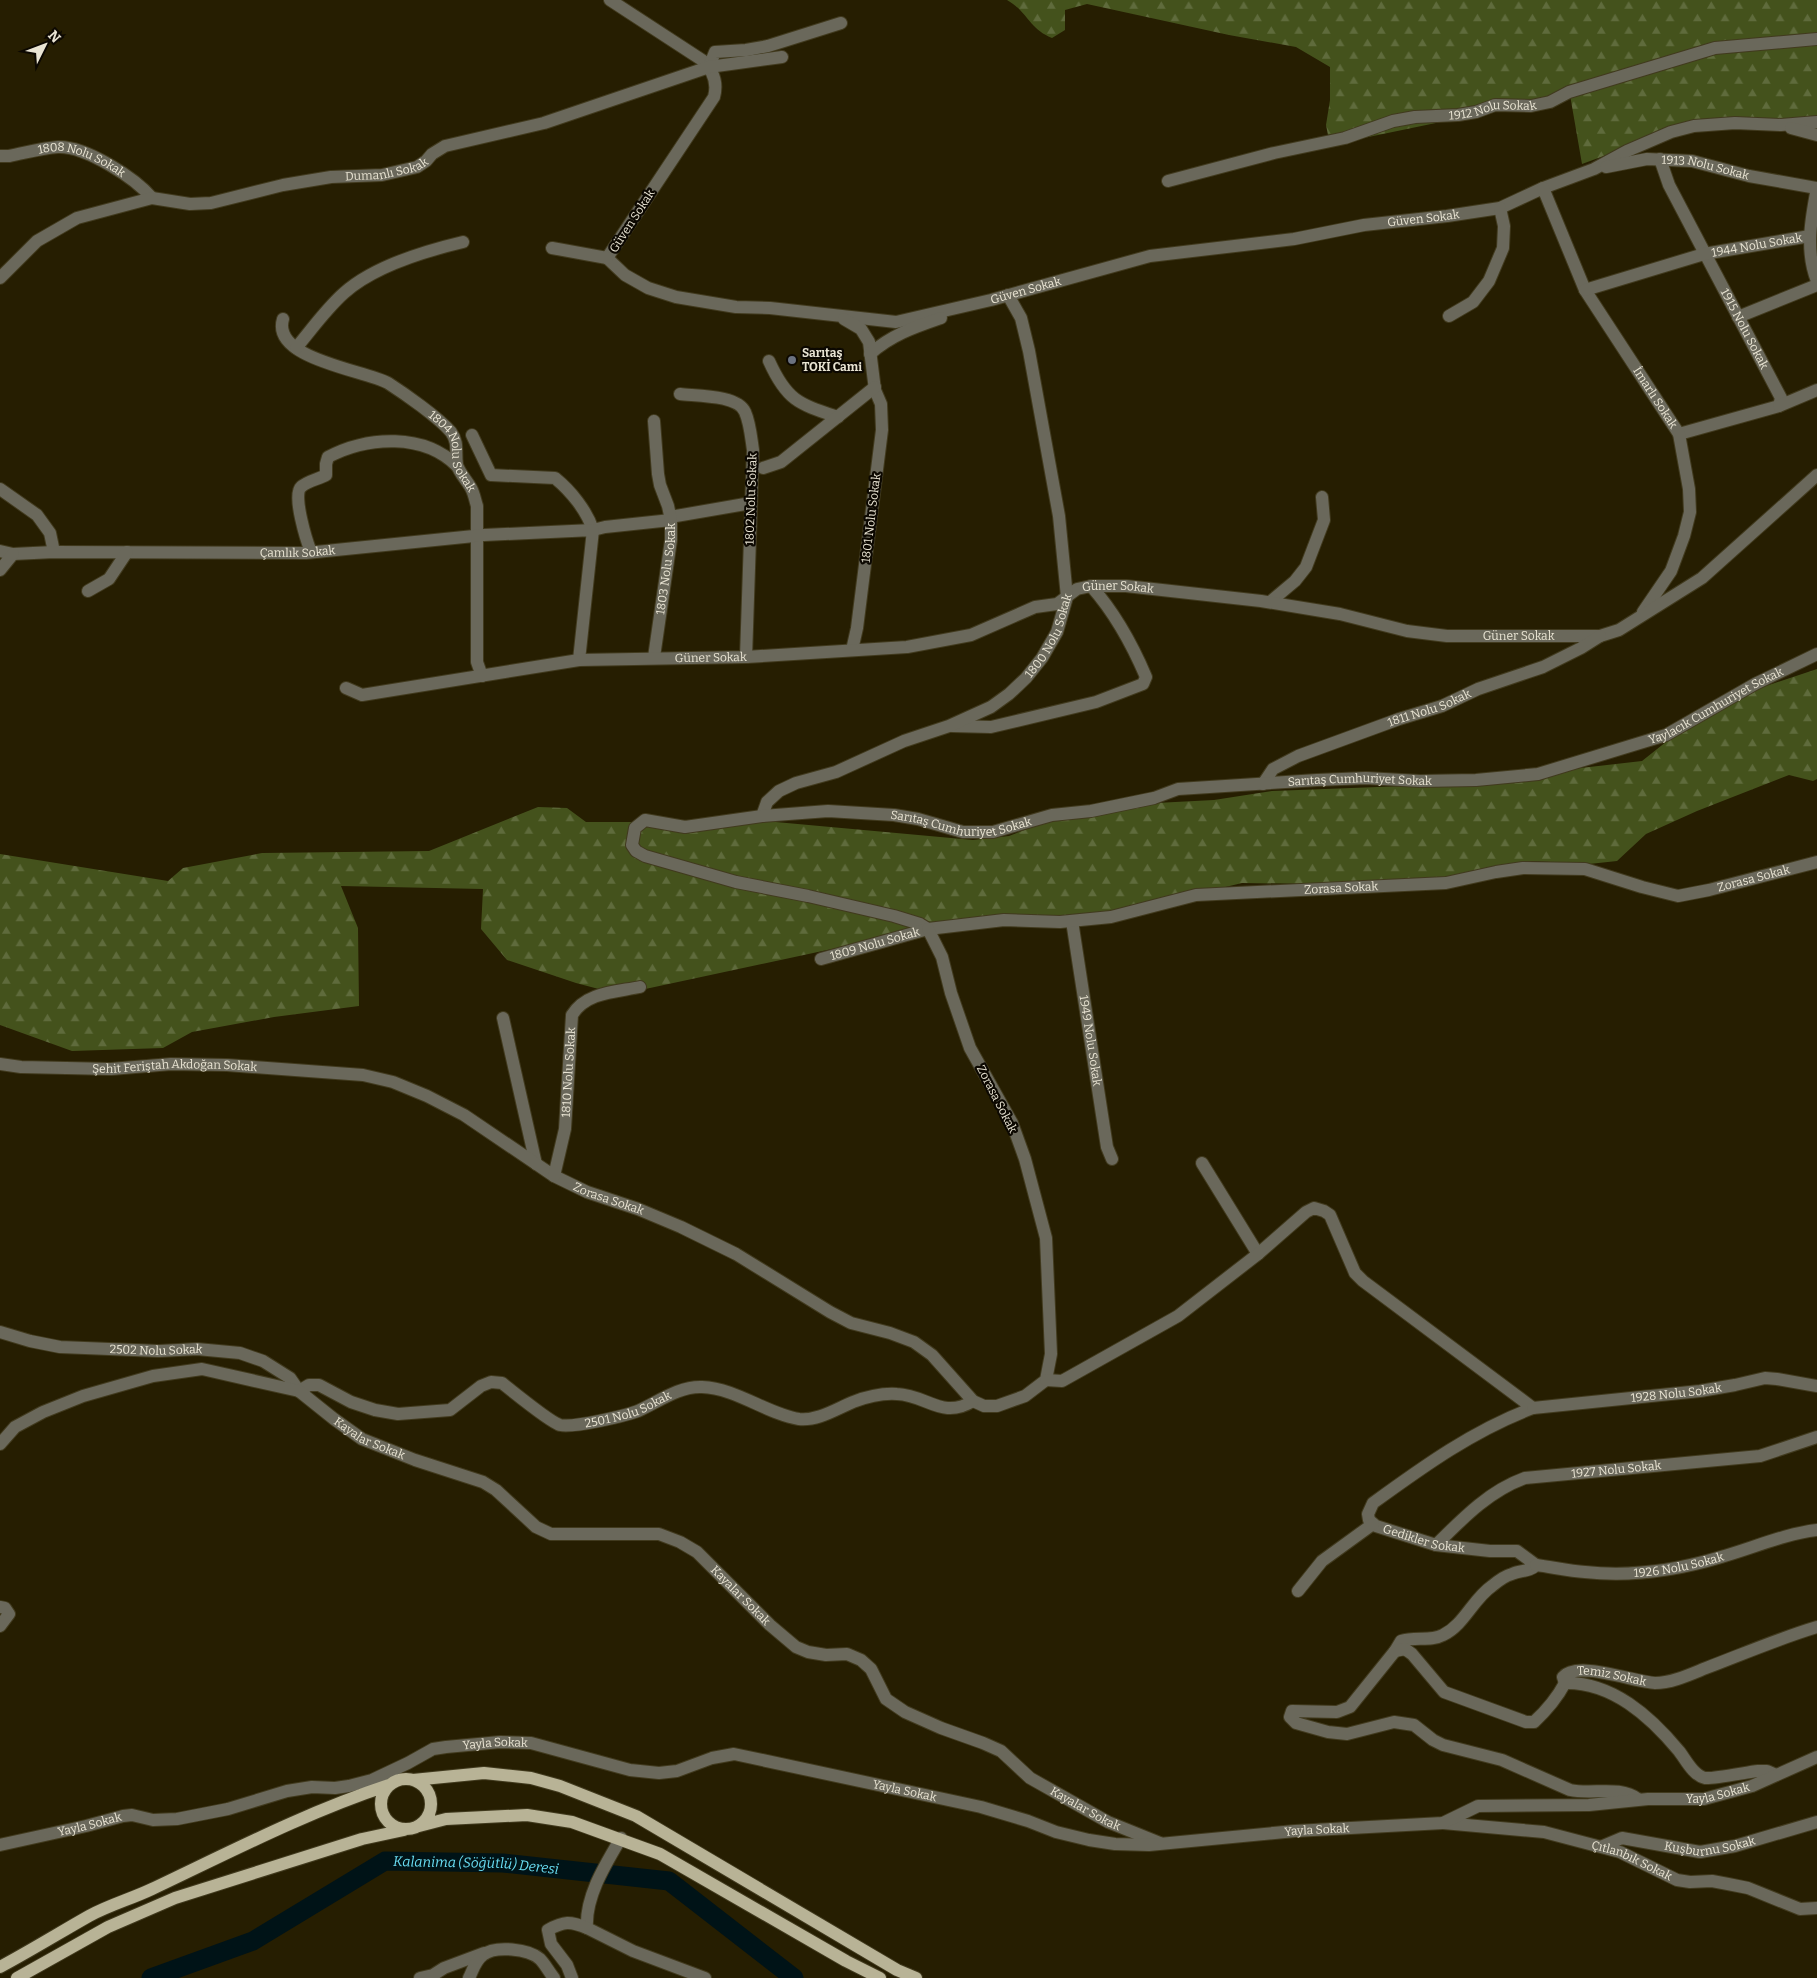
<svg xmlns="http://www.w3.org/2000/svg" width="1817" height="1978" font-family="Bitter,serif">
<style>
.forest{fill:url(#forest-firs)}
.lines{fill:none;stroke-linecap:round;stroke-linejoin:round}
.river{stroke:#001317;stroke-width:19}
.minor-casing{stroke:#413a1e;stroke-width:14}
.major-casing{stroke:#413a1e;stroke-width:14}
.minor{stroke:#6a685b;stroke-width:12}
.major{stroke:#b8b396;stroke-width:12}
.worship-dot{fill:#6b7280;stroke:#0c0801;stroke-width:2}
.labels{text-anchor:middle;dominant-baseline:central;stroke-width:4.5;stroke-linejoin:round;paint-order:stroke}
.street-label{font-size:12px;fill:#e9e4d3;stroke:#0c0801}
.poi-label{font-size:12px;font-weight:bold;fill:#e9e4d3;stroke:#0c0801;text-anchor:start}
.water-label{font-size:14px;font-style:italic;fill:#69def4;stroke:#0c0801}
</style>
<defs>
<pattern id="forest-firs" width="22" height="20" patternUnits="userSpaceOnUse" patternTransform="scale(1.25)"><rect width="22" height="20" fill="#44521c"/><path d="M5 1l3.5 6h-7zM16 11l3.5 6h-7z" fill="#5f6b3c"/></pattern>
</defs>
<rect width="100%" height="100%" fill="#261e01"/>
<path class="forest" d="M1007,0H1817V118L1707,123L1639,143L1582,164L1570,95L1330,145L1326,125L1330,100V67L1296,47L1229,35L1087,4L1065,10V30L1052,38C1029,29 1028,12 1007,0Z
M1817,669V779L1813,781L1789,775L1697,811L1646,834L1617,861L1589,864L1532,861L1444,880L1321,884L1242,883L1088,920L958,925L855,944L636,991L610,992L576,983L507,960L481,929L483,889L341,886L358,928L359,1006L274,1017L192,1032L163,1048L72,1051L0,1025V854L168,881L183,868L262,853L429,851L538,807L567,808L586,822H715L754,820L973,840L1009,836L1060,816L1117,805L1214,800L1272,791L1431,785L1642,761L1715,703Z"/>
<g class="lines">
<path class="river" id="s1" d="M151,1978L253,1941L385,1861L503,1863L669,1881L794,1978"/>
<g class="minor-casing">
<g id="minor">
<path id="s2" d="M610,0L702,60C713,70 718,82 714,97L607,258L625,275L648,288L676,297L736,307L770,308L896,322L991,300L1150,256L1294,239L1364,225L1447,216L1500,208L1543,188L1594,169L1627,151L1671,132L1694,126L1735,123L1781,125L1817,122"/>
<path d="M709,67L715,52L746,50L768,46L841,23"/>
<path d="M1791,128L1817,135"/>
<path id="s3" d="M0,156H9C25,153 42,148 58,147C86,146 135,178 152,198"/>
<path id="s4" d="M1660,159L1669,185L1781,398L1779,406L1679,434"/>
<path id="s5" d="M1606,167L1647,159L1692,161L1749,176L1817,188"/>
<path id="s6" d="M1168,181L1274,153L1345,138L1393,121L1415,117L1458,115L1476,112L1495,105L1531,106L1550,102L1569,92L1715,48L1817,39"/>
<path id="s7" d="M1543,188L1585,290L1679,434L1689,489L1690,512L1684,536L1671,571L1643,612"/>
<path d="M1817,188C1811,219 1805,251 1817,281"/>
<path d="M552,248L607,258"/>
<path id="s8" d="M0,278L37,241L77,218L152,198L190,204L211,203L283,185L331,177L382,175L417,167L426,161L432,154L445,146L544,123L709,67L782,57"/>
<path id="s9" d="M1585,290L1704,254L1810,236"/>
<path d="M1449,316L1473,302L1489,281L1503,248L1504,226L1500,208"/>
<path d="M1738,317L1817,285"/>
<path id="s10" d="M283,319C271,359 364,370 388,383C405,394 438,417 451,432C459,443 455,452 457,465C459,472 467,481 471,488C474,493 475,500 477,506V662L482,676"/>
<path d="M844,319L861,329L869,342L875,390L881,404L882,430L857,628L852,650"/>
<path d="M296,348C312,329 326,309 344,293C374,266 425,251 463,242"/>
<path d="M870,354C891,335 915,327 941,318"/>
<path d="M769,361C787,401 799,404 838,417"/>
<path d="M680,394C697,396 738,395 745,412C750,423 751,437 753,450L746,657"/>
<path d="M1779,406L1817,390"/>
<path d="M472,435L491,475L555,478C571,491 587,511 593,530L605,527L671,520"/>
<path d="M763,468L781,462L875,387"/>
<path d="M0,489L37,515L50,533L54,552"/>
<path d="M670,517L751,503"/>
<path id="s11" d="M0,551L13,554L54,552L306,553L484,535L593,530L579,660"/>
<path d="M311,552C307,542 292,495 301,487C307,481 319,479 326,475V464L328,457C368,436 424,433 457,466"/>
<path d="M0,570L13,554"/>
<path d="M88,591L109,579L127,552"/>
<path d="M1270,602L1295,581L1306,567L1324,520L1322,497"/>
<path id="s12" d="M654,657L671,540V520L668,506L660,485L658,474L654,421"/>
<path id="s13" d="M346,688L362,695L579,660L746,657L907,647L971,635L1035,607L1057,604L1077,589L1091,586H1126L1261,601L1340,614L1407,631L1447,636H1600L1619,630L1702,578L1817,475"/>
<path d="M952,726L991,727L1096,702L1143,684L1146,677C1132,644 1115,613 1091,586"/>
<path id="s14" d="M1263,784L1273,769L1298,756L1399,719L1442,706L1478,689L1543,667L1581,648L1600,636"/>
<path id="s15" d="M762,816L767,802L779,791L796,783L836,772L904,741L949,726L991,707L1009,694L1026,678L1042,658L1057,632L1067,597L1059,516L1029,351L1021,318L1008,295"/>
<path id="s16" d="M1072,921L1107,1147L1112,1159"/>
<path id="s17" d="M928,929L920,924L894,916L808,896L736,882L645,856L636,851L632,845L635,828L645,820L685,827L762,816L828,811L894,815L918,819L963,832H993L1052,815L1091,811L1154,798L1178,789L1317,780L1366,778L1420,781L1476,780L1538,774L1666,735L1755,684L1817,654"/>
<path id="s18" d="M821,959L928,929L1004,920L1060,922L1111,917L1196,895L1446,883L1496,872L1523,868L1585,869L1642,887L1678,896L1709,890L1817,862"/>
<path d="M503,1018L536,1164"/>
<path id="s19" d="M0,1064L21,1067L111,1069L171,1064L227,1065L363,1075L393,1082L427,1096L464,1115L554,1176L587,1192L638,1209L681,1227L736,1254L830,1312L851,1323L890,1333L914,1342L932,1355L973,1401L984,1406H997L1025,1396L1046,1380L1051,1354L1046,1238L1025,1159L1012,1123L970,1048L951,993L942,957L928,929"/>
<path d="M1202,1163L1258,1254"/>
<path id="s20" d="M554,1176L565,1129L572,1015C586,992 616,992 640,987"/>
<path id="s21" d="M0,1332L30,1341L60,1347L159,1351L197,1349L240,1353L263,1361L290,1378L299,1391"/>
<path id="s22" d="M1046,1380L1062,1381L1178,1316L1258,1254L1306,1212L1314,1208L1324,1211L1330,1215L1355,1273L1363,1281L1533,1408C1474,1430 1424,1466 1373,1503L1368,1514L1369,1520L1376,1526L1436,1545L1490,1551H1517L1536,1565C1530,1572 1520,1570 1512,1574C1504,1576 1498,1581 1492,1586C1473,1599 1464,1625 1443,1635C1430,1642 1415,1636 1401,1641L1395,1651L1350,1707L1337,1712L1292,1711L1290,1717L1296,1723L1328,1732L1347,1734L1394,1722L1414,1725L1433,1740L1443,1745L1502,1760L1570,1790C1592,1795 1619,1785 1638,1799"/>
<path id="s23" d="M299,1391L309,1385H319L351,1402L375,1410L398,1414L450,1410L481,1386L491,1382L502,1383C512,1391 550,1422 560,1425C574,1428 624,1416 638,1411C658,1402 679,1386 702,1387C736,1388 767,1414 799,1419C818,1421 836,1409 853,1402C866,1397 883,1393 897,1394C927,1395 942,1420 973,1401"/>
<path id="s24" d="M1533,1408L1700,1391L1735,1385L1765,1378L1777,1379L1817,1386"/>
<path id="s25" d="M0,1444L15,1427L43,1412L83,1396L153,1376L202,1369L299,1391L334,1419L362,1439L415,1460L483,1482L496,1490L536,1527L551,1534H659L680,1542L697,1552L770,1625L796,1647L808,1652L826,1655L847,1654L861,1660L871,1669L886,1699L905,1712L941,1728L983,1743L1001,1751L1030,1778L1108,1822L1160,1843"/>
<path id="s26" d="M1436,1545C1463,1518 1489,1491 1525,1478L1760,1456L1817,1437"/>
<path id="s27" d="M1536,1565C1552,1567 1569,1571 1585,1572C1631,1577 1678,1570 1721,1557C1753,1548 1784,1534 1817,1530"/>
<path d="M1298,1591L1322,1561L1373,1524"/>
<path d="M0,1607L5,1608L9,1614L0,1626"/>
<path d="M1395,1651L1405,1649L1412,1654L1444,1692L1526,1722H1534C1547,1710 1557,1698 1565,1683"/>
<path id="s28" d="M1776,1775L1767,1771H1758C1748,1772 1713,1779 1705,1778C1693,1775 1686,1760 1679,1751C1650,1716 1612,1682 1565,1683L1563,1677C1577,1660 1634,1682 1655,1683C1672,1683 1691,1674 1706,1668C1743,1654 1780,1638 1817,1627"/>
<path id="s29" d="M1443,1823L1544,1832L1620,1852L1677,1880L1690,1882L1712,1881L1728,1884L1748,1888L1800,1909L1817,1908"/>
<path d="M621,1838C605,1865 585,1897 587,1928L633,1951L705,1978"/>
<path id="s30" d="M0,1845L86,1826L123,1816L132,1815L153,1820L177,1819L228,1809L287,1791L312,1787L335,1788L349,1786L372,1780L408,1763L433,1749L446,1747L500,1742L531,1743L630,1770L659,1773L677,1771L712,1758L734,1754L981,1807L1028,1821L1056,1832L1089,1840L1115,1844L1149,1845L1295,1831L1443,1823L1478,1806L1589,1805L1648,1799H1704L1752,1786L1817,1757"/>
<path id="s31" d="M1603,1846L1622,1838L1700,1852L1735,1846L1817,1822"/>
<path d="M420,1978L433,1975L444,1968L484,1953"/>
<path d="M469,1978C473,1970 475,1961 483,1955C495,1945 529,1949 540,1959C545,1964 549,1972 554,1978"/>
<path d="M572,1978L567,1965L551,1944L548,1930C564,1921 570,1921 587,1928"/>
</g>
</g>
<g class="major-casing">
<path id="major" d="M381 1804a25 25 0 1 1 50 0a25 25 0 1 1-50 0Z
M413,1780L484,1773L531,1778L560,1786L636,1816L897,1970L916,1978
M419,1826L446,1819L527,1815L572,1822L660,1854L846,1961L880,1978
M0,1967C30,1951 59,1933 89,1916C109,1905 131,1899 152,1889C230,1852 307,1812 389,1785
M17,1978L108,1927L175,1898L362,1839L404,1830"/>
</g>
<use href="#minor" class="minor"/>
<use href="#major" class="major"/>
</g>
<circle class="worship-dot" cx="792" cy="360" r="5"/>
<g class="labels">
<g class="street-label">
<text stroke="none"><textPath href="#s6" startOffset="334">1912 Nolu Sokak</textPath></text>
<text stroke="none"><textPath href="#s3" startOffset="85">1808 Nolu Sokak</textPath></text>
<text stroke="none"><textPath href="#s8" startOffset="415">Dumanlı Sokak</textPath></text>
<text stroke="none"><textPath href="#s5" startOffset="101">1913 Nolu Sokak</textPath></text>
<text stroke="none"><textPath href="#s2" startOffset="1185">Güven Sokak</textPath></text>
<text transform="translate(632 221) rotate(-57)">Güven Sokak</text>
<text stroke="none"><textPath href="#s9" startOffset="178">1944 Nolu Sokak</textPath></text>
<text stroke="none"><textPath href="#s2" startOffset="780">Güven Sokak</textPath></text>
<text stroke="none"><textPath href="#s4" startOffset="190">1915 Nolu Sokak</textPath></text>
<text stroke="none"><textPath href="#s7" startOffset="239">İmarlı Sokak</textPath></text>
<text stroke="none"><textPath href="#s10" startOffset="231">1804 Nolu Sokak</textPath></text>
<text transform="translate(751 499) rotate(-88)">1802 Nolu Sokak</text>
<text transform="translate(871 518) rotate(-83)">1801 Nolu Sokak</text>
<text stroke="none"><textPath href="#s11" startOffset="298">Çamlık Sokak</textPath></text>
<text stroke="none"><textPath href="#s12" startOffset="89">1803 Nolu Sokak</textPath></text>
<text stroke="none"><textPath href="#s13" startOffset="789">Güner Sokak</textPath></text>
<text stroke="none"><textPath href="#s15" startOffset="354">1800 Nolu Sokak</textPath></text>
<text stroke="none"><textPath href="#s13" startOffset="1194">Güner Sokak</textPath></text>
<text stroke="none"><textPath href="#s13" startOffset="369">Güner Sokak</textPath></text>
<text stroke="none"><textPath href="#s17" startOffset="1435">Yaylacık Cumhuriyet Sokak</textPath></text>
<text stroke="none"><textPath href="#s14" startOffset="186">1811 Nolu Sokak</textPath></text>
<text stroke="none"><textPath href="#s17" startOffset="1065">Sarıtaş Cumhuriyet Sokak</textPath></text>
<text stroke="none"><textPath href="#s17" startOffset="660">Sarıtaş Cumhuriyet Sokak</textPath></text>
<text stroke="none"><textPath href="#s18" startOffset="948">Zorasa Sokak</textPath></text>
<text stroke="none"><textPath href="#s18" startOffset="528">Zorasa Sokak</textPath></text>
<text stroke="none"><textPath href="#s18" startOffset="56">1809 Nolu Sokak</textPath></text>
<text stroke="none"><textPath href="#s16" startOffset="121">1949 Nolu Sokak</textPath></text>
<text stroke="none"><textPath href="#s19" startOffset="175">Şehit Feriştah Akdoğan Sokak</textPath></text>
<text stroke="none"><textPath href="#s20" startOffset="105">1810 Nolu Sokak</textPath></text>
<text transform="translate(997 1099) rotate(63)">Zorasa Sokak</text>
<text stroke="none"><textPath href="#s19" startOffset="641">Zorasa Sokak</textPath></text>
<text stroke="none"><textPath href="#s21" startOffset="158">2502 Nolu Sokak</textPath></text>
<text stroke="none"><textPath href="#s24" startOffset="144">1928 Nolu Sokak</textPath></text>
<text stroke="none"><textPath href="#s23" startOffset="362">2501 Nolu Sokak</textPath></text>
<text stroke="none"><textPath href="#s25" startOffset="405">Kayalar Sokak</textPath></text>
<text stroke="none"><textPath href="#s26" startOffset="204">1927 Nolu Sokak</textPath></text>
<text stroke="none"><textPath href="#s22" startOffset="891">Gedikler Sokak</textPath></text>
<text stroke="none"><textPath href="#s27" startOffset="144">1926 Nolu Sokak</textPath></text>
<text stroke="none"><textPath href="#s25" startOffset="825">Kayalar Sokak</textPath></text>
<text stroke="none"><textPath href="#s28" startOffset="305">Temiz Sokak</textPath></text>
<text stroke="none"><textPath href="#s30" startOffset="512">Yayla Sokak</textPath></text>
<text stroke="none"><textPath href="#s30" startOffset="932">Yayla Sokak</textPath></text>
<text stroke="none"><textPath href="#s30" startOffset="1758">Yayla Sokak</textPath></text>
<text stroke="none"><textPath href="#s25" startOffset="1245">Kayalar Sokak</textPath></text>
<text stroke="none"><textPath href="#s30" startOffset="92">Yayla Sokak</textPath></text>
<text stroke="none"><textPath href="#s30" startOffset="1352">Yayla Sokak</textPath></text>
<text stroke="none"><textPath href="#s31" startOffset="110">Kuşburnu Sokak</textPath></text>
<text stroke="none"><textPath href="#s29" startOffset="194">Çıtlanbık Sokak</textPath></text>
</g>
<g class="poi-label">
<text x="802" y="353">Sarıtaş<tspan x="802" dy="14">TOKİ Cami</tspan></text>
</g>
<g class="water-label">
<text stroke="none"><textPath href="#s1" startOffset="354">Kalanima (Söğütlü) Deresi</textPath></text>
</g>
</g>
<g transform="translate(45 45) rotate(48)" stroke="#0c0801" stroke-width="4" paint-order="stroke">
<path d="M0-4L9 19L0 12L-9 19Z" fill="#e9e4d3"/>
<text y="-8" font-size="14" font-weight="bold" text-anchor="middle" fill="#e9e4d3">N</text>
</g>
</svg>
